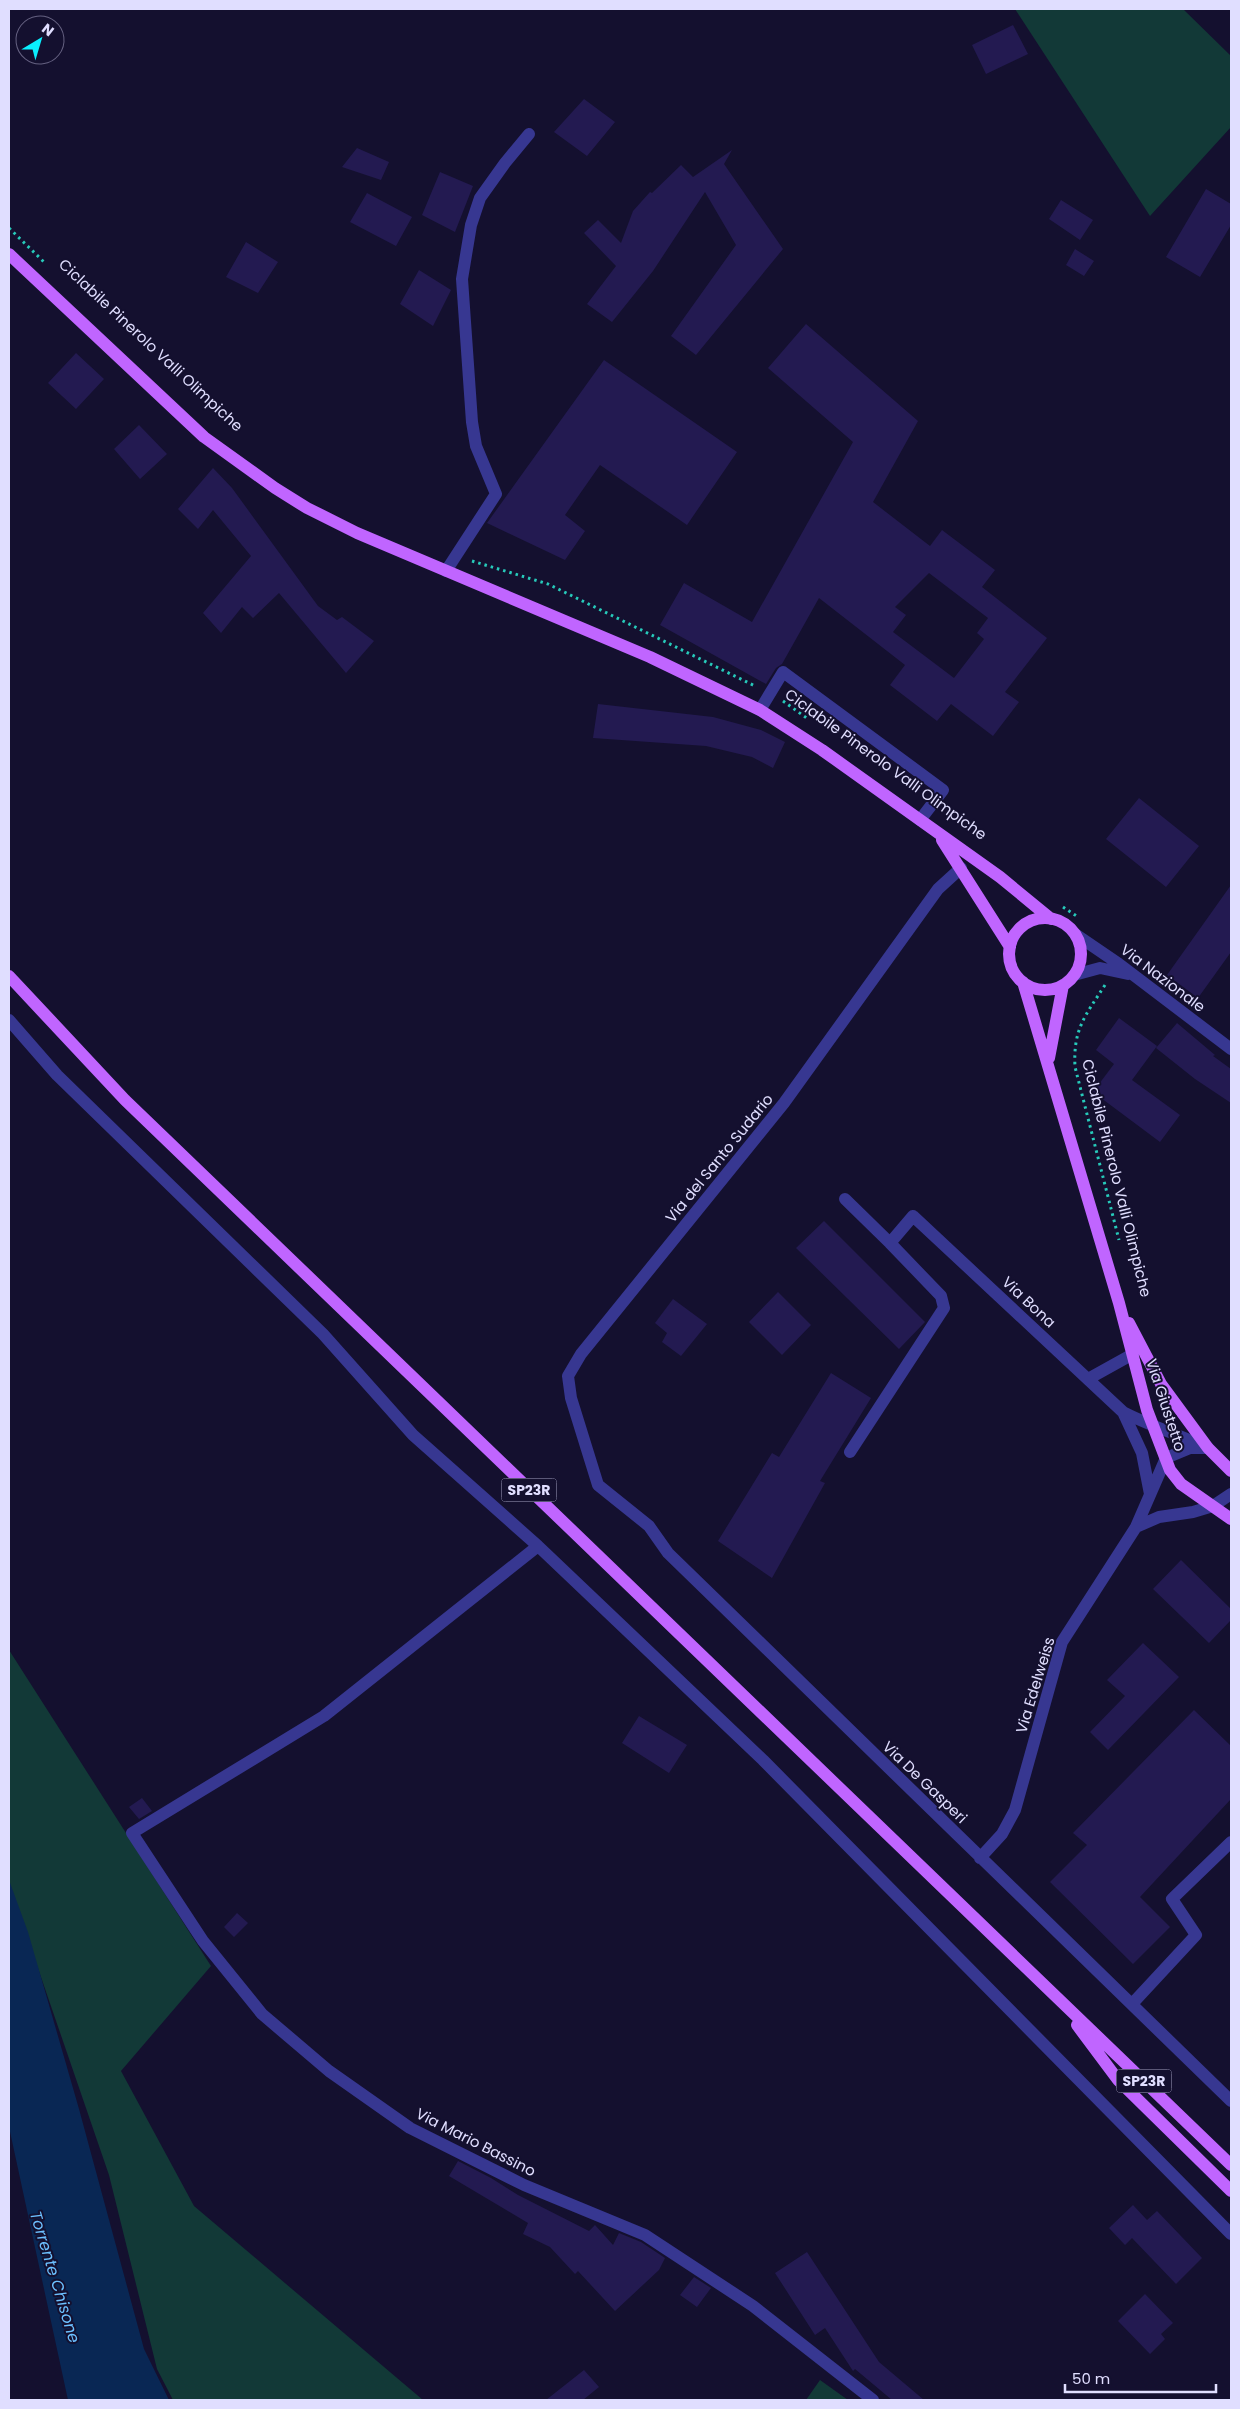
<svg xmlns="http://www.w3.org/2000/svg" width="1240" height="2409" font-family="Poppins,sans-serif">
<style>
.green{fill:#123937}
.water{fill:#092754}
.building{fill:#231a51;fill-rule:evenodd}
.lines{fill:none;stroke-linecap:round;stroke-linejoin:round}
.path{stroke:#27caba;stroke-width:3;stroke-dasharray:2.5 4;stroke-linecap:butt}
.minor{stroke:#373791;stroke-width:12}
.major{stroke:#c065ff;stroke-width:12}
.labels{text-anchor:middle;dominant-baseline:central;stroke-width:4;stroke-linejoin:round;paint-order:stroke}
.shield{fill:#14102f;stroke:#a3a0c1;stroke-width:1}
.shield-label{font-size:14px;font-weight:bold;fill:#e0deff}
.street-label{font-size:15px;fill:#e0deff;stroke:#14102f}
.water-label{font-size:16px;font-style:italic;fill:#6cc0ff;stroke:#14102f}
</style>
<rect width="100%" height="100%" fill="#14102f"/>
<path class="green" d="M1015,9H1183L1231,56V127L1150,216Z
M9,1650L211,1966L121,2071L194,2206L423,2400H173L157,2369L109,2175L9,1884Z
M820,2380L848,2400H806Z"/>
<path class="water" d="M9,1880L28,1932L79,2109L144,2349L169,2400H68L9,2127Z"/>
<path class="building" d="M1013,25L1028,54L986,74L972,45Z
M584,99L615,122L587,156L554,132Z
M357,148L389,162L381,180L342,167Z
M732,150L724,164L783,249L696,355L671,336L736,245L705,192L653,271L612,322L587,304L616,266L584,233L598,220L621,243L633,211L650,192L652,193L681,165L693,177Z
M440,172L473,186L455,232L422,215Z
M1206,189L1231,204V225L1200,277L1166,257Z
M367,193L412,217L396,246L350,222Z
M1061,200L1093,220L1080,240L1049,219Z
M246,242L278,262L258,293L226,277Z
M1075,249L1094,261L1084,276L1066,265Z
M419,270L451,290L433,326L400,304Z
M806,324L918,421L873,502L930,546L942,530L995,570L982,587L1047,638L1005,692L1019,702L993,736L951,704L937,721L890,685L905,665L819,598L782,664L776,668L766,684L660,625L684,583L752,622L853,442L768,368ZM929,573L988,618L977,633L984,639L954,678L893,632L906,615L895,607Z
M76,353L104,379L76,409L48,383Z
M604,360L737,452L687,525L600,465L565,515L585,531L565,560L487,523Z
M139,425L167,454L140,479L114,449Z
M213,468L232,488L318,606L337,620L342,617L374,641L346,673L279,593L253,618L242,607L221,633L203,613L251,556L213,510L198,529L178,509Z
M598,704L713,717L761,730L785,742L773,768L752,757L706,746L593,738Z
M1139,798L1199,846L1166,887L1106,839Z
M1231,885V952L1198,998L1167,975Z
M1119,1018L1157,1046L1132,1080L1180,1115L1160,1142L1093,1092L1114,1064L1096,1050Z
M1177,1023L1215,1055L1213,1056L1231,1069V1103L1195,1079L1156,1048Z
M824,1221L925,1322L899,1349L796,1248Z
M778,1292L811,1325L782,1355L749,1322Z
M673,1299L707,1324L681,1356L662,1342L667,1333L655,1323Z
M831,1373L871,1398L820,1481L825,1483L772,1578L718,1541L772,1453L779,1457Z
M1181,1560L1231,1609V1620L1209,1643L1153,1589Z
M1143,1643L1179,1677L1108,1750L1090,1732L1125,1696L1107,1680Z
M1194,1710L1231,1746V1799L1140,1897L1170,1927L1133,1964L1050,1882L1087,1845L1073,1833Z
M639,1716L687,1745L669,1773L622,1743Z
M142,1798L152,1811L139,1819L129,1807Z
M237,1913L248,1923L234,1937L224,1927Z
M458,2161L491,2178L518,2195L589,2231L595,2225L613,2245L619,2233L641,2242L665,2258L659,2270L615,2311L578,2271L575,2274L550,2247L523,2234L528,2223L449,2176Z
M1133,2205L1147,2220L1157,2211L1202,2258L1176,2284L1132,2238L1125,2245L1109,2228Z
M807,2252L879,2362L924,2400H892L855,2369L853,2371L825,2328L815,2335L775,2273Z
M694,2277L711,2288L697,2307L680,2295Z
M1145,2294L1173,2323L1161,2334L1165,2339L1150,2354L1118,2321Z
M584,2370L599,2387L583,2400H546Z"/>
<g class="lines">
<path class="path" d="M9,228L45,263
M472,561L548,584L755,686
M783,701L808,719
M1063,907L1078,917
M1105,985C1085,1016 1073,1029 1075,1067L1119,1240"/>
<path class="minor" d="M446,571L496,494L476,446L472,422L462,279L471,225L480,198L505,163L529,134
M760,710L783,672L943,790L920,820
M961,868L938,889L784,1103L581,1354L568,1376L571,1398L598,1485L649,1526L668,1553L1231,2101
M1075,934L1119,964L1231,1049
M1074,975L1100,968L1128,974
M9,1020L57,1075L323,1334L413,1435L538,1546L763,1760L1231,2234
M845,1199L890,1243
M1088,1379L1133,1354
M1123,1412L1142,1453L1150,1494
M850,1452L944,1308L941,1296L890,1243L913,1216L1123,1412C1150,1426 1180,1435 1208,1448
M1136,1527L1159,1517L1193,1512L1213,1506L1231,1494
M538,1546L324,1716L132,1833L203,1941L262,2014L329,2071L410,2128L524,2185L645,2235L753,2306L873,2400
M980,1858L1002,1834L1015,1810L1062,1642L1136,1527L1166,1458L1190,1448H1206
M1132,2004L1196,1935L1172,1899L1231,1842"/>
<path class="major" d="M9,254L204,437L275,488L307,508L357,533L650,657L760,710L822,750L1000,877L1051,919
M942,840L1010,947
M1009 954a36 36 0 1 1 72 0a36 36 0 1 1-72 0Z
M9,976L125,1100L1231,2165
M1023,982L1119,1303L1147,1410L1170,1470L1181,1484L1231,1519
M1049,1058L1063,985
M1129,1323L1161,1384L1208,1448L1231,1471
M1077,2025L1118,2080L1231,2191"/>
</g>
<g class="labels">
<g class="shield">
<rect x="501.5" y="1478.5" width="55" height="23" rx="4"/>
<rect x="1116.5" y="2069.5" width="55" height="23" rx="4"/>
</g>
<g class="shield-label">
<text x="529" y="1490">SP23R</text>
<text x="1144" y="2081">SP23R</text>
</g>
<g class="street-label">
<text transform="translate(151 345) rotate(43)">Ciclabile Pinerolo Valli Olimpiche</text>
<text transform="translate(886 764) rotate(36)">Ciclabile Pinerolo Valli Olimpiche</text>
<text transform="translate(1163 978) rotate(37)">Via Nazionale</text>
<text transform="translate(719 1158) rotate(-51)">Via del Santo Sudario</text>
<text transform="translate(1117 1178) rotate(76)">Ciclabile Pinerolo Valli Olimpiche</text>
<text transform="translate(1029 1302) rotate(43)">Via Bona</text>
<text transform="translate(1166 1405) rotate(72)">Via Giustetto</text>
<text transform="translate(1035 1685) rotate(-73)">Via Edelweiss</text>
<text transform="translate(925 1782) rotate(44)">Via De Gasperi</text>
<text transform="translate(476 2142) rotate(27)">Via Mario Bassino</text>
</g>
<g class="water-label">
<text transform="translate(55 2277) rotate(73)">Torrente Chisone</text>
</g>
</g>
<rect width="1240" height="2409" fill="none" stroke="#e0deff" stroke-width="20"/>
<g transform="translate(40 40) rotate(38)"><circle r="24" fill="#14102f" stroke="#666282"/>
<path d="M0-4L9 19L0 12L-9 19Z" fill="#0aefff"/>
<text y="-8" font-size="14" font-weight="bold" text-anchor="middle" fill="#e0deff">N</text>
</g>
<path d="M1065 2384v8h151v-8" fill="none" stroke="#e0deff" stroke-width="2.5"/>
<text x="1072" y="2384" font-size="15" fill="#e0deff" stroke="#14102f" stroke-width="4" paint-order="stroke">50 m</text>
</svg>
